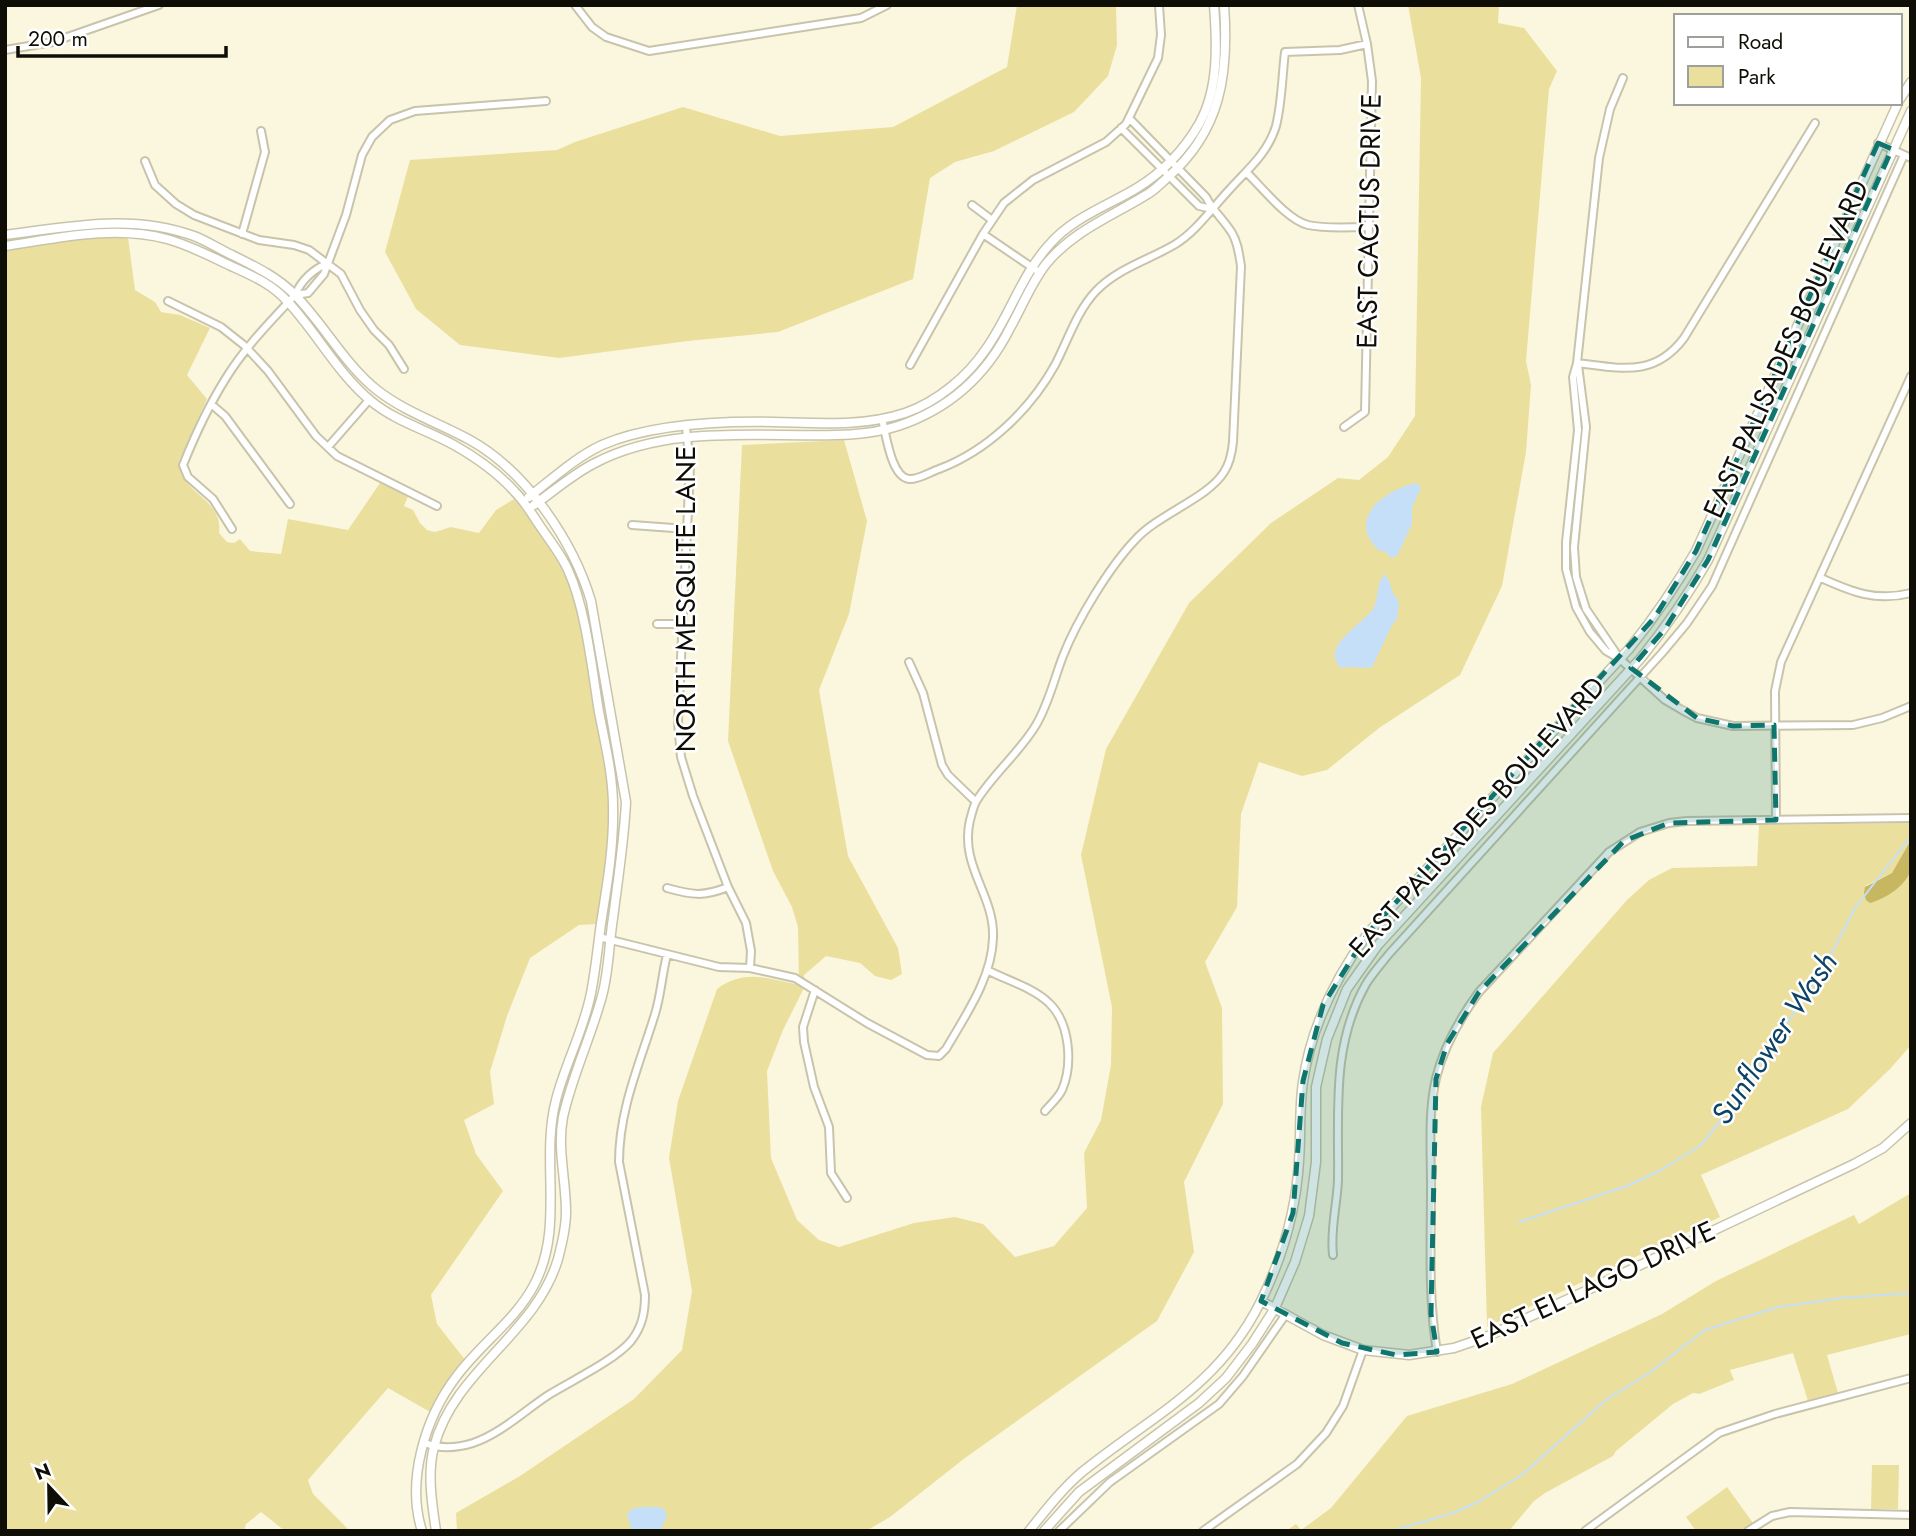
<svg xmlns="http://www.w3.org/2000/svg" width="1916" height="1536" font-family="Jost,sans-serif">
<style>
.green{fill:#ebdf9e}
.forest{fill:#c6b760}
.water{fill:#c4dff7}
.lines{fill:none;stroke-linecap:round;stroke-linejoin:round}
.stream{stroke:#c4dff7;stroke-width:2}
.minor-casing{stroke:#c8c4ac;stroke-width:10}
.tertiary-casing{stroke:#c8c4ac;stroke-width:11}
.minor{stroke:#fff;stroke-width:6}
.tertiary{stroke:#fff;stroke-width:8}
.marked{fill:#0f766e;fill-opacity:0.2;stroke:#0f766e;stroke-width:5;stroke-dasharray:14 9;stroke-linejoin:round}
.labels{text-anchor:middle;dominant-baseline:central;stroke-width:5;stroke-linejoin:round;paint-order:stroke}
.street-label{font-size:28px;fill:#0f0e06;stroke:#fff}
.water-label{font-size:30px;font-style:italic;fill:#0c4368;stroke:#fff}
</style>
<rect width="100%" height="100%" fill="#fbf7de"/>
<path class="green" d="M1017,5H1116L1117,45L1108,76L1074,112L994,151L955,162L930,178L913,279L778,332L688,341L559,358L460,345L416,309L385,252L410,160L557,150L575,142L683,107L780,136L893,127L1007,67Z
M1408,5H1499L1498,23L1524,28L1557,71L1549,89L1526,361L1531,385L1526,452L1502,586L1460,675L1379,728L1327,770L1302,776L1259,762L1241,814L1237,907L1205,962L1222,1008L1223,1104L1184,1182L1194,1252L1157,1321L965,1458L890,1517L866,1531H457L456,1513L520,1476L634,1399L682,1350L692,1291L669,1158L678,1101L717,989C745,968 769,979 799,985L798,927L792,907L773,871L728,741L742,445L844,440L867,521L849,614L819,690L848,856L898,948L902,974L891,980L875,976L860,963L826,956L804,975V988L783,1030L767,1071L771,1158L797,1220L819,1240L839,1247L914,1223L955,1217L983,1224L1015,1257L1054,1246L1087,1208L1084,1153L1101,1120L1111,1065L1112,1007L1081,855L1106,749L1189,603L1271,523L1338,478L1359,480L1388,457L1415,416L1421,78Z
M99,237H128L135,290L155,302L161,312L180,315L210,328L187,375L207,399L179,461C178,493 224,498 219,533L227,542L234,543L240,539L250,551L281,554L288,519L348,530L380,483L408,496L404,506L413,510L420,523L427,530L435,532L451,527L479,533L496,510L514,499L555,551L566,569L577,604L610,786L611,834L598,924L579,925L530,958L507,1016L490,1072L494,1104L464,1120L476,1154L503,1191L431,1295L437,1324L466,1361L432,1413L388,1388L308,1480L313,1494L350,1531H285L261,1512L246,1524L244,1531H5V249Z
M1911,823L1910,844L1892,873L1865,886L1896,889L1911,871V1045L1890,1069L1848,1109L1701,1175L1720,1217L1487,1327L1481,1107L1493,1053L1627,900L1649,880L1672,868L1757,866L1759,825Z
M1911,1193V1334L1827,1355L1838,1393L1808,1401L1793,1353L1730,1370L1734,1380L1699,1394L1693,1393L1673,1404L1616,1451L1613,1456L1545,1493L1534,1501L1509,1531H1286L1296,1524L1301,1530L1331,1508L1407,1416L1512,1384L1662,1314L1716,1281L1854,1215L1859,1224Z
M1872,1465H1899L1898,1509H1871Z
M1727,1487L1753,1523L1742,1531H1696L1686,1517Z"/>
<path class="forest" d="M1911,840C1911,849 1912,859 1911,868C1908,885 1885,899 1870,903L1866,900L1864,893L1865,887L1892,873Z"/>
<path class="water" d="M1417,483L1421,488L1412,508V524L1397,556L1391,558L1386,552L1378,550C1375,546 1370,541 1368,536C1357,507 1395,487 1417,483Z
M1385,574L1390,583L1393,594L1396,596L1399,603L1397,619L1392,625L1372,667C1363,670 1352,665 1341,668C1319,647 1362,625 1373,609C1379,599 1376,582 1385,574Z
M642,1507H659L665,1510L667,1516L660,1531H632L627,1514L632,1509Z"/>
<g class="lines">
<path class="stream" d="M1519,1222L1627,1186L1661,1170L1701,1145L1736,1102L1827,962L1855,908L1911,836
M1391,1531L1453,1513L1478,1502L1523,1474L1607,1399L1649,1373L1705,1330L1778,1307L1841,1298L1911,1293"/>
<g class="minor-casing">
<path id="minor" d="M575,5L592,27L606,37L649,51L861,18L887,5
M5,50L53,42L159,5
M1623,78L1610,109L1599,158L1577,363L1573,377L1578,430L1566,542V569L1576,607L1590,632L1606,651L1620,659L1665,700L1682,710L1697,718L1733,726L1853,725L1882,718L1911,706
M1121,128L1199,206L1212,209
M1878,143L1911,158
M145,161L155,185L176,204L194,215L259,240L294,245L309,250L341,274L360,310L374,330L389,345L404,369
M1246,172C1262,187 1287,220 1308,225C1326,229 1349,227 1368,227
M972,205L992,220
M242,234L265,152L261,131
M983,234L1036,270
M295,295L308,293L324,274L346,215L362,155L372,137L390,120L415,111L546,101
M168,301L221,327L245,346L268,371L316,436L337,456L437,506
M1577,363C1620,368 1654,378 1684,338L1815,123
M910,365L983,234L1004,203L1033,180L1106,142L1126,124L1158,58L1161,35L1159,5
M1578,365L1586,427L1574,547L1576,577L1586,609L1620,659
M211,404L225,416L290,504
M882,419C886,434 891,477 909,479C918,480 930,472 939,469C987,451 1030,410 1055,365C1068,340 1077,311 1096,291C1117,269 1148,260 1174,245C1196,232 1212,208 1230,189C1248,169 1268,153 1276,126C1282,102 1282,76 1285,52L1340,50L1367,44
M686,427L690,467L678,722L681,757L693,796L728,887L746,923L751,951L750,968
M1344,427L1365,412L1372,81L1367,44L1358,5
M328,447L369,400
M632,525L687,529
M232,529L213,499L188,477L183,465C195,435 209,405 226,378C245,347 271,321 295,295C301,281 313,269 327,264
M1821,578C1852,592 1876,602 1911,593
M657,624H684
M909,662L923,693L942,765L948,775L976,802
M1776,820L1775,691L1781,662L1911,376
M667,888C692,895 703,897 728,887
M599,937L719,967L750,968L795,978L867,1023L927,1055L939,1056L946,1049C965,1016 992,978 993,938C995,895 959,866 970,820C972,814 973,806 977,800C994,773 1020,752 1036,725C1049,703 1054,679 1063,656C1077,620 1110,566 1136,539C1159,514 1208,498 1224,472C1230,463 1232,452 1233,442L1241,266C1239,254 1238,243 1232,233C1224,220 1213,211 1206,197L1129,118
M987,970C1006,980 1034,988 1049,1003C1070,1023 1073,1064 1062,1090C1058,1098 1051,1104 1045,1111
M815,990L803,1027L804,1042L814,1087L829,1127L831,1173L847,1198
M1333,1255C1330,1230 1337,1205 1338,1180C1339,1112 1331,1046 1366,984C1372,974 1381,964 1389,954L1662,653L1687,623L1712,586L1904,155
M1437,1352C1428,1297 1431,1241 1431,1185C1431,1150 1428,1112 1436,1078C1444,1046 1460,1018 1479,992L1609,852L1640,832L1669,823L1687,821L1911,818
M425,1443C440,1449 457,1448 473,1443C502,1433 525,1410 550,1394C573,1380 615,1360 631,1341C642,1327 645,1313 645,1295L619,1162C619,1109 640,1063 655,1014C661,995 662,974 667,955
M1059,1531L1110,1482L1219,1404L1243,1376L1286,1314
M1203,1531L1297,1464L1326,1433L1343,1406L1363,1350
M1585,1531L1719,1433L1775,1414L1911,1378
M1748,1531L1772,1516L1790,1512L1911,1515"/>
</g>
<g class="tertiary-casing">
<path id="tertiary" d="M1900,99L1911,82
M5,235C69,227 131,213 194,236C207,241 219,249 232,255C254,266 276,276 294,294C323,323 345,365 377,390C405,412 439,423 470,440C526,471 573,541 591,601L626,802C624,841 618,879 613,918C609,943 609,971 602,996C591,1037 572,1076 563,1117C557,1148 566,1180 566,1212C566,1227 562,1244 558,1259C536,1334 454,1370 434,1447C427,1473 432,1504 436,1531
M5,246C59,238 114,225 167,239C189,245 210,256 231,266C253,276 272,284 288,302C317,333 338,374 371,401C395,421 427,430 454,445C477,458 498,473 515,492C525,502 532,514 540,526C550,541 561,554 568,570C586,609 592,669 599,712C605,743 613,775 613,806C614,843 608,880 602,917C598,942 596,968 591,993C584,1030 565,1064 556,1100C540,1161 565,1227 534,1285C515,1321 480,1344 456,1377C425,1418 406,1481 422,1531
M529,497C552,479 576,457 602,445C651,424 722,421 774,422C818,423 863,427 905,413C937,402 967,377 986,349C1010,315 1021,276 1049,245C1072,218 1107,206 1137,188C1163,172 1184,150 1199,124C1219,89 1217,44 1214,5
M534,505C554,491 573,474 595,463C652,433 720,434 782,435C820,435 861,438 898,426C949,409 986,376 1010,328C1022,307 1031,283 1046,264C1073,231 1112,216 1146,195C1154,191 1160,184 1167,178C1221,131 1229,74 1224,5
M1261,1301L1323,1335L1363,1350L1409,1355L1454,1348L1486,1337L1577,1295L1854,1164L1883,1148L1911,1123
M1029,1531C1045,1511 1062,1489 1082,1472C1151,1416 1217,1388 1260,1303C1283,1257 1296,1212 1299,1161C1301,1135 1299,1108 1303,1082C1311,1026 1335,978 1368,933L1629,649C1654,618 1676,586 1696,551L1898,103
M1044,1531L1079,1492L1199,1403L1226,1378L1252,1344L1275,1308L1295,1262L1309,1216L1316,1162V1087L1327,1039L1347,989L1378,945L1641,658C1666,627 1688,595 1708,560L1911,111"/>
</g>
<use href="#minor" class="minor"/>
<use href="#tertiary" class="tertiary"/>
</g>
<path class="marked" d="M1878,143L1892,149L1708,560L1665,629L1631,668L1697,718L1733,726L1774,725L1776,820L1669,823L1624,841L1479,992L1447,1044L1436,1079L1431,1314L1437,1352L1396,1355L1342,1343L1261,1301L1293,1213L1303,1081L1323,1005L1368,933L1655,617L1696,551Z"/>
<g class="labels">
<g class="street-label">
<text transform="translate(1369 221) rotate(-89)">EAST CACTUS DRIVE</text>
<text transform="translate(1786 349) rotate(-66)">EAST PALISADES BOULEVARD</text>
<text transform="translate(685 599) rotate(-90)">NORTH MESQUITE LANE</text>
<text transform="translate(1477 817) rotate(-48)">EAST PALISADES BOULEVARD</text>
<text transform="translate(1593 1285) rotate(-25)">EAST EL LAGO DRIVE</text>
</g>
<g class="water-label">
<text transform="translate(1774 1038) rotate(-56)">Sunflower Wash</text>
</g>
</g>
<rect width="1916" height="1536" fill="none" stroke="#0f0e06" stroke-width="14"/>
<rect x="1674" y="14" width="228" height="91" fill="#ffffff" stroke="#9f9f9b" stroke-width="2"/>
<rect x="1688" y="37" width="35" height="10" fill="#ffffff" stroke="#9f9f9b" stroke-width="2"/>
<text x="1738" y="49" font-size="21" fill="#0f0e06">Road</text>
<rect x="1688" y="66" width="35" height="21" fill="#ebdf9e" stroke="#9f9f9b" stroke-width="2"/>
<text x="1738" y="84" font-size="21" fill="#0f0e06">Park</text>
<g transform="translate(49 1487) rotate(338)" stroke="#ffffff" stroke-width="5" paint-order="stroke">
<path d="M0-5L12 26L0 18L-12 26Z" fill="#0f0e06"/>
<text y="-10" font-size="19" font-weight="bold" text-anchor="middle" fill="#0f0e06">N</text>
</g>
<path d="M18 46v10h208v-10" fill="none" stroke="#0f0e06" stroke-width="3.5"/>
<text x="28" y="46" font-size="21" fill="#0f0e06" stroke="#ffffff" stroke-width="5" paint-order="stroke">200 m</text>
</svg>
